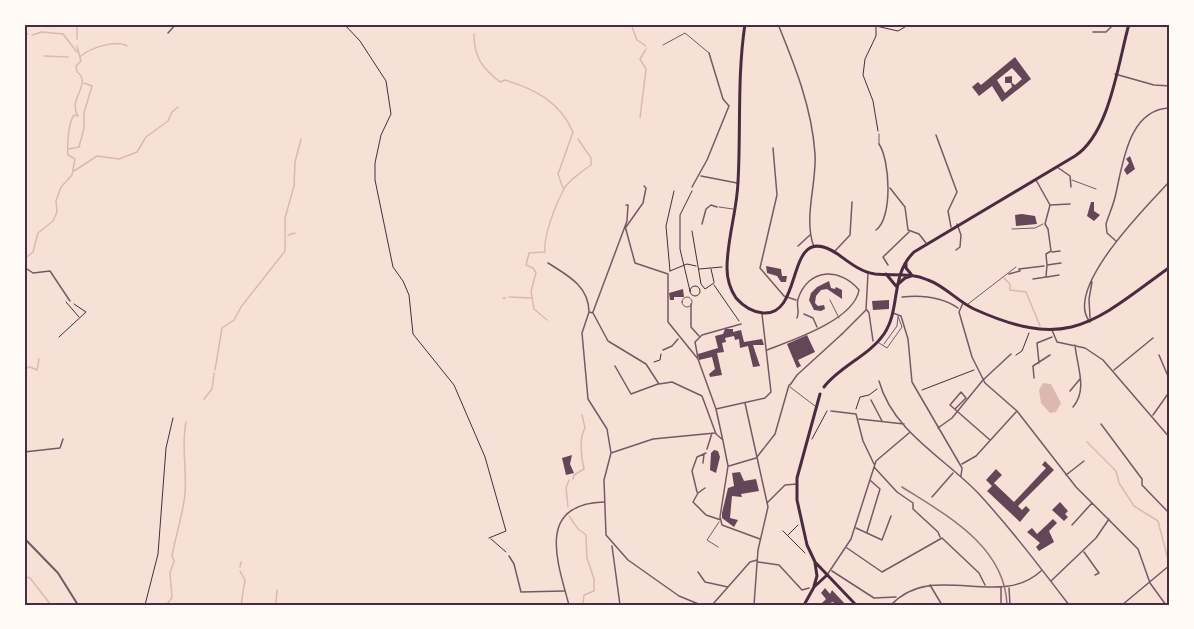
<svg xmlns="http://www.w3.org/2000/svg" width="1194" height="629" font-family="'Archivo Narrow',sans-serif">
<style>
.water{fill:#dcb8b0}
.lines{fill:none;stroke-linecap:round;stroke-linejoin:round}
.stream{stroke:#dcb8b0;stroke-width:1.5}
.building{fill:#644757;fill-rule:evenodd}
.path{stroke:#4a2c40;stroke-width:1}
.service{stroke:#755966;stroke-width:1}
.pedestrian{stroke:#755966;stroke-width:1.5}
.minor{stroke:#755966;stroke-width:1.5}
.tertiary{stroke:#755966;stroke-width:2}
.secondary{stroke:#4a2c40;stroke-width:3}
.tram{stroke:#8f747c;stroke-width:1.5}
.neatline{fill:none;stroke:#4a2c40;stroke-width:2}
</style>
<rect width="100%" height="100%" fill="#f7e1d7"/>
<path class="water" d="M1043,383L1051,384L1061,403L1056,412L1050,413L1041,403L1039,390Z"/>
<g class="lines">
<path class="stream" d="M631,24L637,40L646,46
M24,34H28
M474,34C474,57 482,68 500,82L505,80C535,89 560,102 573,132L558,174L563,188
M32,35L42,32L63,34L77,52
M77,39V24H82
M44,56L68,57
M81,56C90,48 117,39 127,46
M640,118L646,69L640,59L646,49
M69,149L79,147L84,128V113L92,86L84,83
M74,171L97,156L119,159L137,152L146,137L168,121L172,112L178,107
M288,235L295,233
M24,259L33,252L38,233L53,221L57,212L56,201L61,187L72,175L75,159L68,155C67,145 68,124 74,115L78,116C67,99 93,83 77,72L76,66L81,61L77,46
M1004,278L1010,284V290L1026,292L1040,326
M509,297L532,298
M503,298H506
M547,320L534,309L531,291L536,273L533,268L526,265L529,253L545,252C543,236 556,204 564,189C567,182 585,169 591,165V158L578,139
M24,369L30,367L37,370L39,359
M215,370L222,328L234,320L241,307L285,251V218L294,186L295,162L301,139
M204,399L212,389L214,373
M1087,442L1116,471L1119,483L1134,506L1158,521L1167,556L1170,558
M573,479L574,475L584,469C581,457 579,438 585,428L582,415
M568,507L566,488L569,480
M569,516L578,529L586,535L587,558L594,579V591L584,595L583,605
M240,567L241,562
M240,571L245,580L241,605
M24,576L30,578L51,605
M166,605L172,598L170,573L174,561L172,555C176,535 183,514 185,494C187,469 181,446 186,422
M276,605L277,590"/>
</g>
<path class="building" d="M1015,57L1031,79L1002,102L992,86L979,96L972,87L978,82L981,85ZM1012,68L1022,79L1015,85L1012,83V76L1005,77V83H1011L1012,87L1005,93L997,80Z
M1130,156L1135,169L1127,175L1124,170L1129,163L1126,159Z
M1091,202H1094V211L1100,215L1094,221L1087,216Z
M1022,214L1035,216L1037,224L1016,226L1015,215Z
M766,266L781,269L782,276H787L786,282H781L777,276L767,273Z
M829,281L831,288L835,289L836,287L842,290V299L827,289L821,290L816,296L815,303L818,306L824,305L825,309L821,311L814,310L809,300L811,293L817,287Z
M683,289L684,297H674V300H670L669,293Z
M889,300V309L873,310L872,301Z
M725,329H733V332L741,330L744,342L762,339L764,345H753L760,366L753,367L748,346L740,348L739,339L735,340L734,336L725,338L726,342L722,343L724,352L717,353L722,375L710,377L709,374L715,369L712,357L699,360L698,354L718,348L715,336L723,334Z
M807,335L815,352L798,360L801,366L797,368L787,344Z
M714,450L718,451L720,457L716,473L710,470L711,453Z
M572,455L570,464L574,473L566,475L562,458Z
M1045,461L1054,470L1018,506L1022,510L1026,506L1030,510L1020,522L987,491L992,486L986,480L996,469L1002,475L994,483L1014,502L1046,468L1042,465Z
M740,472L744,481L756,479L759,491L741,494L742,497L732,496L730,518L738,520L734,527L722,518V513L728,488L734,486L732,473Z
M1060,502L1068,511L1065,514L1068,517L1064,521L1052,510Z
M1053,519L1057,523L1049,531L1054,542L1039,551L1036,547L1040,543L1027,532L1032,528L1037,534Z
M825,588L830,594L832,590L846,605H836L833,602L824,605L822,603L826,599L821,593Z"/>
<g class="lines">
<path class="path" d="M344,24L360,41L386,81L391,114L381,135L375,163V180L393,267L403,281L409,295L413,334L454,385L485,457L506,531L489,538
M878,131L873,101L863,75L865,59L876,36V26L898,31L910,24
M692,231L701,284L705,289L714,283
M699,269L722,267
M711,269L714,282
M670,271L666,226L674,191
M670,271L687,264L696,266
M714,285L739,321
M690 291a5 5 0 1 1 10 0a5 5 0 1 1-10 0Z
M690,291L680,249V215L692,191
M66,302L79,317
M59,337L86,312L74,304
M1016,355L1022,351L1029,333
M654,362L660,360L661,354
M922,390L974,370
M856,409L860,397L869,395L877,389
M812,439L827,411
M783,531L805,553
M788,535L798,525
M491,539L506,552
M145,605L158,554L166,448L173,418"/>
<path class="service" d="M663,45L685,33L709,53
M879,144V134
M1072,180L1096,189
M719,207L733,209
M1012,229L1035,228L1043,224
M682 302a5 5 0 1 1 10 0a5 5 0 1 1-10 0Z
M830,300L839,318
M968,304L1016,267
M879,343L887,348L902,327L898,316
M884,344L897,326L898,317
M790,387L815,406
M718,547L707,540L719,522"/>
<path class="pedestrian" d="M790,385L797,375L842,334"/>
<path class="minor" d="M778,24C795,66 812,108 815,154C817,183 803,218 814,247
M1093,32H1106L1114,24
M168,33L176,24
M1115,74L1154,85L1170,86
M936,135L957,192L948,211L951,227
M773,148L777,195L760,268L784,296L796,300
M1057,167L1070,176L1071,187
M701,176L737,183
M1036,180L1050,205L1045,224L1048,229L1051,251L1046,254L1047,265
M692,187L707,160L729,106L723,99L709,53
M890,188L905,207L908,230L919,234L926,243
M1050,205L1070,204
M24,222V221
M702,224L706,209L711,205L717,207
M625,226L635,263L668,274V322L698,359L716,409L723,441L728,466L720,517L722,525L760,539
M626,227L643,203L646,188L644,186
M876,230C893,218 890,160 879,144
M1116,241L1107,233L1106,224C1109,214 1114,204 1116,193C1123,162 1129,109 1170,108
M798,246L810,235
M956,250L960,247L961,235L957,224
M835,251L850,235L852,202
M1052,252L1060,251
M548,263C567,275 589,286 589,312L593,313L608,341L646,364L659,384L672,382L702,396L716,434L723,440
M888,265L883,257L909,232
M24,267L33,273L50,271L70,301
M1009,274L1020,271L1019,269L1044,266
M1047,277L1059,275
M1033,279L1046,277L1047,265L1061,263
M902,297C921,295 942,297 958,308
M963,303L959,312L972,357L985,383L1017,411L1076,487L1138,549L1150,583L1166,605
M691,304V327L699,336
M867,310L869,313L873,341
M589,312L582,333L588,399L607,429L611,453L604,480L606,535L628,560L679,596L701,605L713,604L750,562L757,560
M593,312L627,221L628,205H626
M893,313L901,316L908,339L912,382L962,468L961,476
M804,314L813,318L817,327
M1090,318L1089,299L1092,282
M1090,322C1062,289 1149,204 1170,181
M1052,330L1057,342L1085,348L1103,360L1170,438
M842,334L866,310L868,273
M663,350L672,346L678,339
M767,350C793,340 854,320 859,290C840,267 808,268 798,299C796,306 800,311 797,318
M1159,355L1170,381
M698,358L695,342L702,335L741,324
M1039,363L1037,343L1052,337
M615,366L631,394L658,384
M1114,370L1153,338
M1034,378L1033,366L1050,355
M879,381C893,432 945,458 979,494C1011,529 1040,567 1069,605
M1070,391L1080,379
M871,400L882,421
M745,403L768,507L758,550L754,605
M1073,407C1088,389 1077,367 1075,345
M716,409L765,398L771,392L762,314
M955,409L966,398L961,392L950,405L990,440
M831,411L856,414L863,441L874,464
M1153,415L1170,391
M859,419L904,424
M1101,424L1142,479V485L1170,514
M938,428L952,418L983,380L1011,354
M707,449L712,433
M24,452L60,448L63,439
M611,453L653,439L715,433
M757,457L775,434L789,385
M703,463L704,454
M962,464L976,456L1016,412
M729,466L756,458
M874,467L897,492L913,503V509L938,532L940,537
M1066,475L1084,461
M705,488L698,493L693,502L706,515L721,520
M697,492L692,471L697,457L706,453
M932,497L953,473
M767,503L785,485L797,484
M1072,525L1092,503
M856,528L882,540L891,516
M867,532L880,489L871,481
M612,546L620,605
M847,548L882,572L942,538L979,573L985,585
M1084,552L1099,573L1095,575
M509,556L514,564L521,592L564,591
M758,562L779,565L802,590L809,588
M832,571L874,598L896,597
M698,572L705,582L728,587
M827,575L851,539L876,461L909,433
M1051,581L1096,538L1109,519
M930,585L942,605
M1009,588L1010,605
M569,605C557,561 536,504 604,502
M891,605C933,560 999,610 1041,571
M1001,605V588
M1122,605L1170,565"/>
<path class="tertiary" d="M24,538L58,573L78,605"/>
<path class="secondary" d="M745,24C737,77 741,129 738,182C737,211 727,239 727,268C727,279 730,289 736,298C743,306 753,312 763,313C806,317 783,216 839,255C850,263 861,272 875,274C893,276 910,272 928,280C945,286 957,301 974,309C1069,352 1094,322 1170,267
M906,262V268L911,274
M886,274L896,286
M897,285L905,278L911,276
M824,387C840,366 869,356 884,334C901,309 890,275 914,252L1075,156C1110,133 1118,63 1129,24
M820,394L797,478V500L807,545L815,562L856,605
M814,586L817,576L815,563
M804,605L814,587L826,576"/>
<path class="tram" d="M902,487C946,515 1005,546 1007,605"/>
</g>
<rect width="1194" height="629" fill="none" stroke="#fffaf5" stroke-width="51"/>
<rect x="26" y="26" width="1142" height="578" class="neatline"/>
</svg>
